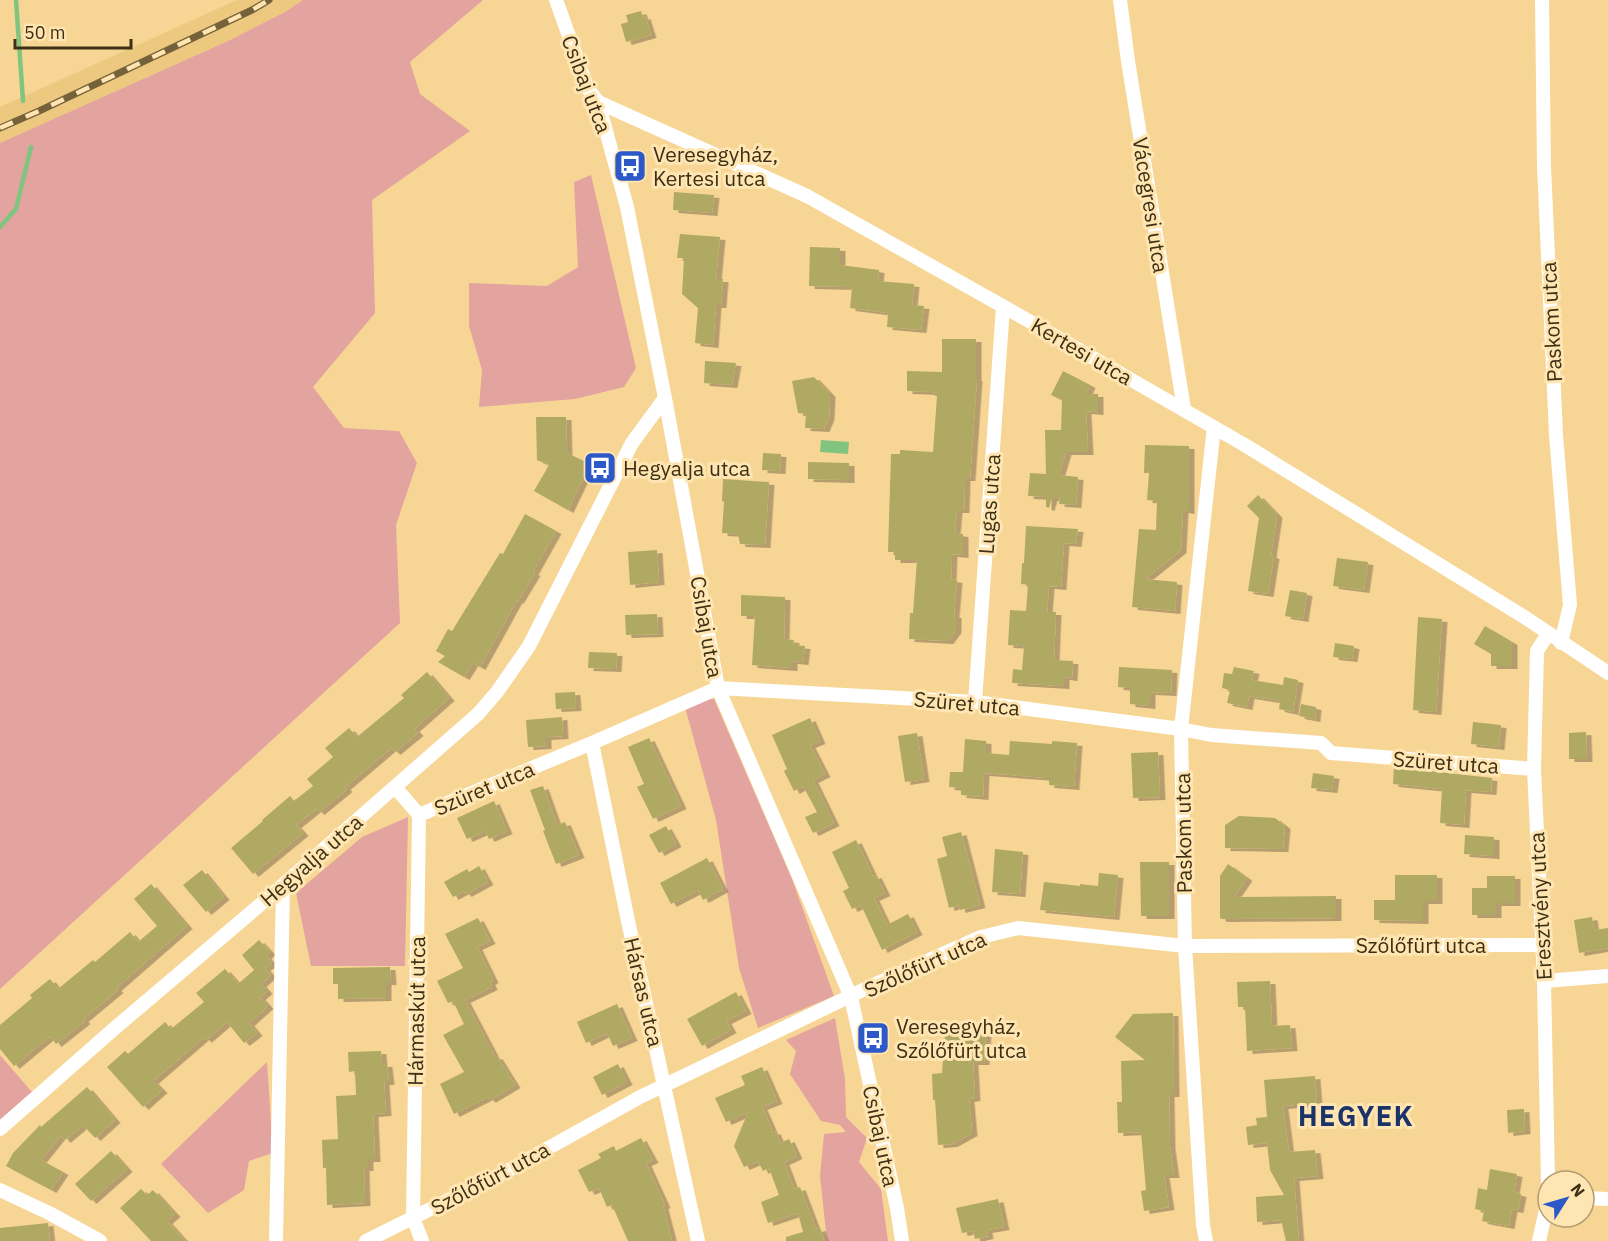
<svg xmlns="http://www.w3.org/2000/svg" width="1608" height="1241" font-family="'IBM Plex Sans',sans-serif">
<style>
.built{fill:#edc97f}
.green{fill:#e3a39e}
.water{fill:#80c480}
.lines{fill:none;stroke-linecap:round;stroke-linejoin:round}
.stream{stroke:#80c480;stroke-width:4.5}
.building{fill:#afa964;filter:url(#shadow)}
.street{stroke:#fff;stroke-width:14}
.rail-casing{stroke:#75623b;stroke-width:7}
.rail{stroke:#ffe5b1;stroke-width:4.5;stroke-dasharray:14;stroke-linecap:butt}
.labels{text-anchor:middle;dominant-baseline:central;stroke-width:6;stroke-linejoin:round;paint-order:stroke}
.street-label{font-size:21px;fill:#3c2f14;stroke:#ffe5b1}
.poi-label{font-size:21px;fill:#3c2f14;stroke:#ffe5b1;text-anchor:start}
.district-label{font-size:27px;font-weight:bold;letter-spacing:1.5px;fill:#1b3369;stroke:#ffe5b1}
</style>
<defs>
<filter id="shadow"><feDropShadow dx="5.5" dy="3" stdDeviation="0" flood-color="#0004"/></filter>
</defs>
<rect width="100%" height="100%" fill="#f7d695"/>
<path class="built" d="M237,0H303L285,12L228,41L0,143V107Z"/>
<path class="green" d="M303,0H483L410,62L420,94L470,131L372,200L375,313L313,387L344,428L399,431L417,463L396,525L400,623L0,989V143L228,41L285,12Z
M591,175L636,368L624,387L575,399L479,407L482,370L469,326V283L547,286L578,267L574,182Z
M700,698L714,699L792,879L834,996L758,1028L739,968L716,820L685,707Z
M408,817L405,966H311L296,893L362,837Z
M835,1018L845,1079L846,1117L867,1138L859,1162L881,1189L888,1241H827L820,1176L824,1134L846,1132L840,1125L821,1121L790,1074L796,1051L786,1040Z
M0,1055L32,1092L0,1120Z
M267,1062L273,1153L249,1161L244,1190L208,1213L161,1164Z"/>
<path class="water" d="M821,440L849,442L848,454L820,452Z"/>
<g class="lines">
<path class="stream" d="M16,0L23,101
M0,227L16,209L31,147"/>
</g>
<path class="building" d="M641,11L643,17L645,16L651,35L626,42L621,24L628,22L626,15Z
M674,192L714,195L712,213L673,210Z
M680,234L720,237L716,279H723L721,305H716L713,345L695,343L698,308L682,294L684,258H677Z
M810,247L840,248V265L879,270L878,281L914,284L912,305L924,306L921,330L887,327L888,313L850,308L852,287L809,286Z
M942,339H976V378H977L970,478H965L964,510H957L955,533L963,534V555L952,554L951,579L957,580L954,615H956V630L948,641L909,639L910,613H913L917,560H895V552H888L891,454H900V450L933,452L937,396L933,395L934,392L907,391V371L942,372Z
M705,361L736,363L732,385L704,383Z
M1063,371L1090,385L1086,394H1098V412L1086,411L1088,452H1066L1059,475L1078,477L1076,505L1059,504L1060,498H1052L1049,508L1046,507V497L1028,496L1030,473L1046,474L1045,430H1061L1062,400L1051,395Z
M814,377L830,394L829,417L824,429L805,428L806,414L798,413L792,381Z
M536,417H566L567,453L590,464L568,510L534,491L549,465L537,460Z
M1145,445L1189,446V511L1183,510L1181,550L1145,579L1177,582L1175,611L1132,607L1139,529L1156,530L1157,501L1147,500L1149,473H1144Z
M763,453L781,454L780,471L762,470Z
M808,462L849,463V480L808,479Z
M723,479L769,482L765,545L740,544L738,534L722,533L724,502L722,501Z
M1258,495L1277,515L1271,555L1274,556L1268,594L1248,591L1259,518L1247,506Z
M525,514L556,531L533,572L535,573L518,601L517,600L480,667L473,663L464,677L438,662L445,656L436,651L448,629L452,631L500,553L503,554Z
M1026,526L1078,529L1076,544L1064,543L1061,587L1049,586L1047,612H1056L1054,660L1073,661L1072,678L1064,677V686L1012,683L1013,669L1022,670L1024,646L1008,645L1010,610L1026,611L1028,585L1021,584L1022,563H1024Z
M657,550L659,582L630,585L628,552Z
M1337,558L1368,562L1364,590L1333,586Z
M1290,590L1307,593L1303,619L1285,616Z
M741,595L785,597L784,639L794,640L793,645L805,646L803,662L792,661V668L752,665L755,616H741Z
M657,614L658,634L626,635L625,615Z
M1418,617L1442,619L1436,712L1413,710Z
M1485,626L1512,642V666H1491V654L1474,644Z
M1335,643L1354,646L1352,659L1333,657Z
M589,652L617,653L616,669L588,668Z
M1119,667L1172,670L1171,693L1150,692V706L1130,704V688L1118,687Z
M1234,667L1254,671L1252,680L1283,685L1284,677L1298,680L1293,712L1279,709L1280,701L1249,696L1247,707L1227,703L1230,690L1222,688L1224,673L1232,674Z
M427,672L449,698L414,729L418,733L395,752L391,748L345,787L347,789L319,812L316,809L296,825L303,833L253,874L231,848L263,821L262,820L290,796L294,801L313,786L307,779L333,757L325,748L349,728L357,737L404,698L401,695Z
M575,692L576,708L556,709L555,693Z
M1301,704L1316,707L1315,719L1299,716Z
M562,717L563,736L546,737V746L528,747L526,720Z
M810,718L820,741L810,745L825,774L813,780L834,823L813,833L805,817L817,812L803,786L794,791L784,771L787,769L772,735Z
M1473,722L1501,725L1499,747L1471,744Z
M1586,732L1587,759H1569V733Z
M917,733L924,779L905,782L898,736Z
M649,738L681,806L653,819L637,787L644,784L628,747Z
M965,739L986,741V753L1009,755L1010,741L1052,744V741L1077,743L1074,787L1049,785V778L984,773L983,797L961,795V788L949,787L950,772H963Z
M1158,752L1160,797L1133,798L1131,753Z
M1394,767L1492,778L1491,792L1466,790L1464,825L1440,823L1442,789L1393,784Z
M1313,773L1334,776L1332,790L1311,788Z
M543,786L557,825L565,822L579,855L556,864L543,831L545,830L530,790Z
M494,801L507,831L489,839L485,831L467,839L457,818Z
M1239,816L1275,818L1285,826L1283,849L1225,848V825Z
M666,826L676,844L659,853L649,835Z
M961,832L980,905L960,910L959,905L949,908L937,859L947,856L942,837Z
M1465,835L1494,837V856L1464,854Z
M856,840L873,876L876,875L885,893L874,898L887,925L908,914L917,932L882,950L861,905L852,909L843,891L849,888L832,852Z
M995,849L1023,852L1020,894L992,892Z
M707,858L723,889L703,900L698,890L671,904L660,883Z
M1140,862H1169V916H1141Z
M1228,864L1247,878L1234,897L1336,896V918L1222,919L1220,918V876Z
M479,866L488,882L466,894L464,891L453,897L444,882L467,869L469,872Z
M202,870L224,897L206,912L183,885Z
M1099,873L1118,875L1114,917L1040,910L1044,882L1080,886V884L1098,886Z
M1395,875H1437V901H1423V921L1374,920V900H1395Z
M1487,876H1515V903H1496V915H1472V888H1487Z
M151,884L187,926L116,988L118,990L83,1019L85,1021L56,1044L50,1036L14,1066L0,1049V1025L32,998L30,995L50,979L58,989L93,960L95,962L130,932L138,942L157,926L134,899Z
M1592,917L1594,930L1608,928V948L1579,953L1574,920Z
M478,918L490,941L477,947L493,980L490,982L492,987L465,1000L495,1057L497,1056L515,1085L490,1100L488,1097L454,1114L440,1084L464,1072L443,1035L464,1024L453,1001L448,1003L437,981L463,968L445,934Z
M259,940L270,952L266,956L272,963L265,968L271,975L261,984L267,991L260,997L268,1006L249,1023L257,1033L244,1043L227,1022L206,1040L204,1037L153,1081L162,1090L143,1107L107,1067L125,1051L128,1054L165,1022L171,1029L204,1002L196,993L225,969L238,984L254,970L242,955Z
M390,967L391,982H386V998L338,999V984H333V968Z
M1270,981L1272,1026L1290,1025L1292,1048L1247,1051L1245,1007H1238L1237,982Z
M736,992L746,1011L726,1021L731,1030L702,1046L687,1019Z
M617,1004L632,1038L613,1046L607,1033L586,1043L577,1022Z
M1173,1013L1174,1094H1169L1170,1146L1174,1175H1164L1169,1207L1144,1211L1141,1191L1146,1190L1141,1132L1118,1133L1117,1102H1122L1121,1061L1145,1060L1115,1037L1133,1014Z
M945,1030L986,1033L984,1062H973L975,1098L969,1099L972,1133L952,1144L938,1145L935,1100H933L932,1074L942,1073Z
M381,1051L382,1064H387L389,1082H384L386,1113L373,1114L375,1159H368V1168H364L365,1203L327,1205L326,1168H323L322,1140L338,1139L336,1096L356,1095L355,1071L349,1072L348,1052Z
M618,1064L627,1082L602,1095L593,1077Z
M762,1067L777,1101L762,1107L773,1132L775,1131L780,1143L789,1139L797,1156L784,1162L794,1189L800,1187L816,1229L820,1228L824,1241H786V1237L803,1232L798,1213L768,1223L761,1202L779,1195L769,1168L763,1171L758,1161L744,1167L734,1146L748,1112L726,1122L715,1098L745,1085L741,1076Z
M1315,1076L1317,1103L1283,1106L1289,1152L1315,1150L1318,1176L1294,1178L1299,1241H1286L1281,1220L1257,1222L1256,1197L1284,1195L1270,1170L1267,1143L1248,1145L1246,1127L1257,1125L1256,1118L1267,1117L1264,1080Z
M87,1087L115,1120L95,1138L83,1125L65,1140L61,1135L41,1160L63,1172L51,1190L6,1166L13,1153L40,1125L41,1127Z
M1524,1109L1525,1131L1508,1133L1507,1110Z
M641,1138L653,1160L646,1163L665,1205L663,1206L672,1241H628L612,1205L607,1207L599,1188L589,1192L578,1170L601,1158L598,1154L614,1146L616,1151Z
M111,1151L127,1169L91,1201L75,1184Z
M1490,1169L1517,1174L1514,1192L1521,1194L1518,1210L1512,1209L1509,1226L1482,1221L1484,1211L1475,1209L1478,1188L1487,1190Z
M141,1189L147,1195L153,1190L175,1214L167,1221L185,1241H151L120,1208Z
M998,1199L1004,1227L987,1230L988,1236L975,1239L973,1231L962,1233L956,1208Z
M48,1223L50,1241H0V1228Z"/>
<g class="lines">
<path class="street" d="M556,0L588,89L598,102L627,207L665,398L718,688L851,997L897,1208L902,1241
M1120,0L1128,61L1184,409
M1542,0L1544,166L1556,435L1570,605L1561,643
M598,102L807,196L1022,317L1243,444L1526,618L1608,673
M1548,634L1537,651L1534,769L1544,981L1548,1181
M975,702L1003,307
M592,743L628,921L698,1241
M395,787L419,815L413,1218L422,1241
M419,815L592,743L718,688L975,702L1181,729L1211,735L1321,743L1331,753L1534,769
M1544,981L1608,976
M0,1129L115,1028L268,898L478,714L497,692L529,646L632,443L665,398
M0,1190L49,1213L100,1241
M1584,1198L1608,1199
M276,1241L283,885
M366,1241L509,1170L640,1097L867,988L981,937L1018,928L1185,946L1542,945
M1206,1241L1203,1225L1185,946L1181,729L1214,427
M1539,1241L1548,1201"/>
<g class="rail-casing">
<path id="rail" d="M0,128L39,111L252,10L269,0"/>
</g>
<use href="#rail" class="rail"/>
</g>
<defs>
<g id="bus-square" transform="scale(1.725)"><rect x="-9" y="-9" width="18" height="18" rx="4" fill="#2c59c7" stroke="#ffe5b1"/><path d="M-5-6H5V4H4V6H2V4H-2V6H-4V4H-5ZM-3.5-4V0h7V-4ZM-3.5 1.2v1.5H-2V1.2ZM2 1.2v1.5H3.5V1.2Z" fill="#fff"/></g>
</defs>
<g fill-rule="evenodd">
<use href="#bus-square" x="630" y="166"/>
<use href="#bus-square" x="600" y="468"/>
<use href="#bus-square" x="873" y="1038"/>
</g>
<g class="labels">
<g class="street-label">
<text transform="translate(587 84) rotate(69)">Csibaj utca</text>
<text transform="translate(1151 205) rotate(81)">Vácegresi utca</text>
<text transform="translate(1551 322) rotate(-93)">Paskom utca</text>
<text transform="translate(1082 351) rotate(30)">Kertesi utca</text>
<text transform="translate(989 504) rotate(-86)">Lugas utca</text>
<text transform="translate(707 627) rotate(80)">Csibaj utca</text>
<text transform="translate(967 703) rotate(5)">Szüret utca</text>
<text transform="translate(1446 762) rotate(4)">Szüret utca</text>
<text transform="translate(484 788) rotate(-23)">Szüret utca</text>
<text transform="translate(1183 833) rotate(-91)">Paskom utca</text>
<text transform="translate(311 860) rotate(-41)">Hegyalja utca</text>
<text transform="translate(1540 906) rotate(-93)">Eresztvény utca</text>
<text x="1421" y="945">Szőlőfürt utca</text>
<text transform="translate(925 964) rotate(-24)">Szőlőfürt utca</text>
<text transform="translate(644 992) rotate(77)">Hársas utca</text>
<text transform="translate(416 1011) rotate(-89)">Hármaskút utca</text>
<text transform="translate(881 1136) rotate(78)">Csibaj utca</text>
<text transform="translate(490 1178) rotate(-28)">Szőlőfürt utca</text>
</g>
<g class="poi-label">
<text x="653" y="154">Veresegyház,<tspan x="653" dy="24">Kertesi utca</tspan></text>
<text x="623" y="468">Hegyalja utca</text>
<text x="896" y="1026">Veresegyház,<tspan x="896" dy="24">Szőlőfürt utca</tspan></text>
</g>
<g class="district-label">
<text x="1356" y="1115">HEGYEK</text>
</g>
</g>
<g transform="translate(1566 1199) rotate(53)"><circle r="28" fill="#ffe5b1" stroke="#b19c72" stroke-width="1.5"/>
<path d="M0-4.5L10 22L0 15L-10 22Z" fill="#2c59c7"/>
<text y="-9" font-size="16" font-weight="bold" text-anchor="middle" fill="#3c2f14">N</text>
</g>
<path d="M15 39v9h116v-9" fill="none" stroke="#3c2f14" stroke-width="3"/>
<text x="24" y="39" font-size="18" fill="#3c2f14" stroke="#ffe5b1" stroke-width="4.5" paint-order="stroke">50 m</text>
</svg>
